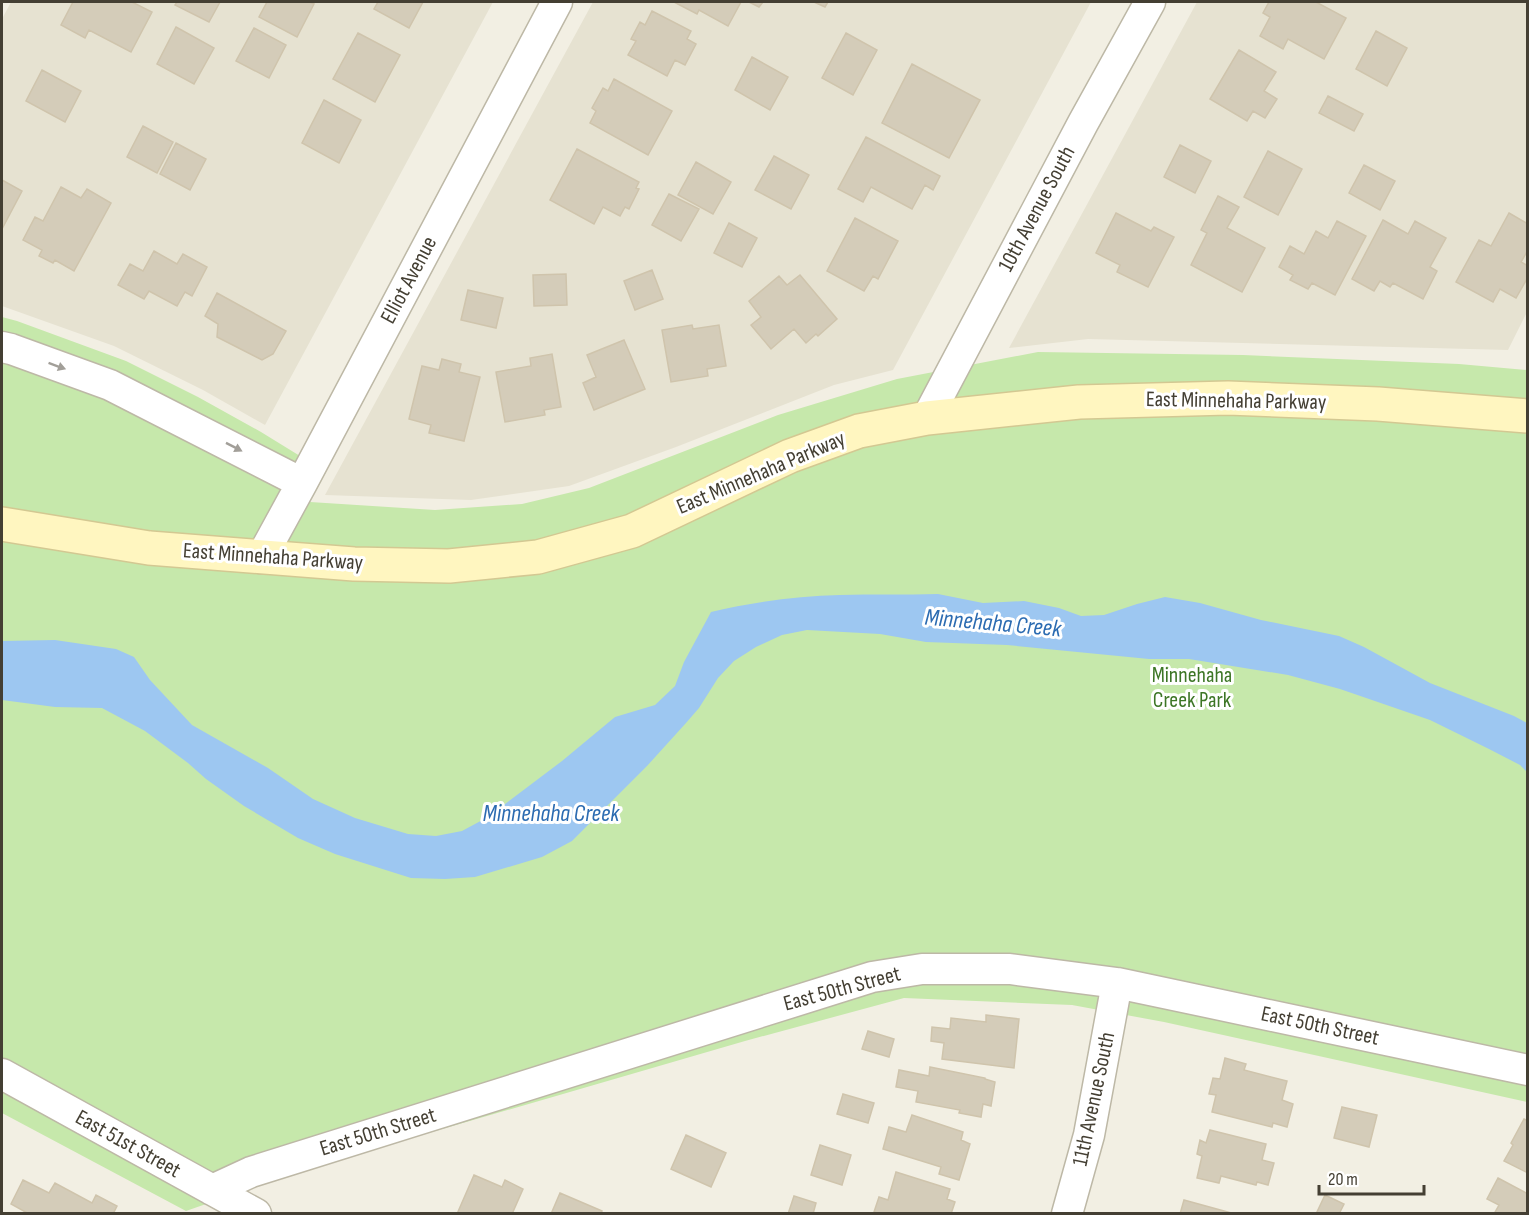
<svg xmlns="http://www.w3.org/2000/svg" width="1529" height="1215" font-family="'Sofia Sans Condensed',sans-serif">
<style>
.residential{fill:#e6e2d1}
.green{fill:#c6e8ab}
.water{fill:#9dc7f1}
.building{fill:#d4ccb9;stroke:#cfc4ac;stroke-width:1.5}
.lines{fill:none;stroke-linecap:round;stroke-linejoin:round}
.street-casing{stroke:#bdb8a6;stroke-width:33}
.secondary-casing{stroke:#d3c892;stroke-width:36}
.street{stroke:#fff;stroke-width:30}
.secondary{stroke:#fff6c0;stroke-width:33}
.oneway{fill:#a29f99}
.labels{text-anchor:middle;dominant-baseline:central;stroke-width:6;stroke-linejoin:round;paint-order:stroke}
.street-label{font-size:22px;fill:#443f33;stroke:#fff}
.park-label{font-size:22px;fill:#3d7626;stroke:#fff}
.water-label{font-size:24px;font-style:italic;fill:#2b6bb1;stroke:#fff}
</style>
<rect width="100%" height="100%" fill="#f2efe3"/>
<path class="residential" d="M11,2H493L265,425L203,390L114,346L2,306V19Z
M593,2H1091L893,370L834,385L676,447L569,486L471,500L325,495Z
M1197,2H1527V312L1508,350L1088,339L1009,348Z"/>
<path class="green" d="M2,317L17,321L126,361L198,397L261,432L326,472L310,502L435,510L522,504L589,488L778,415L897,379L1038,352L1243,355L1459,364L1527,370V1102L1164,1022L1072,1005L904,998L745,1041L315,1166L186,1211L2,1113Z"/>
<path class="water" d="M938,594L983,603L1024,601L1059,608L1081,616L1104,615L1137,604L1165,597L1200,603L1261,620L1339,636L1364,647L1430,683L1514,716L1527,723V772L1520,765L1489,749L1430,720L1340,689L1288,675L1189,659H1149L1007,645L926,642L880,634L807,630L782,635L756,647L734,661L718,678L699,708L686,723L647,766L572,841L542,857L475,877L445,879L411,878L335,854L298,838L244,806L206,779L188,763L145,731L102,708L55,707L2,700V641L55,640L116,649L134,657L150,680L192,725L268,768L313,799L355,818L408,834L436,836L462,831L488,817L562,761L615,717L655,705L675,686L684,662L711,612C753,602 797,596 840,595C873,594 905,595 938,594Z"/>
<path class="building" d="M73,2H132L152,12L131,52L89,30L85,38L61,25Z
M177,2H220L209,22L175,5Z
M267,2H309L314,4L297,37L259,17Z
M378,2H423L409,28L374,9Z
M674,2H741L728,26L699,10L697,14Z
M749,2H763L759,7Z
M814,2H828L825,7Z
M1269,2H1316L1346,18L1324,59L1288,39L1283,49L1260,36L1270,17L1263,13Z
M652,11L691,31L687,39L696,44L685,65L675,60L667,76L628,55L636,41L631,39L640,22L645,25Z
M176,27L214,48L194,84L157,64Z
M254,28L286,45L269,78L236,61Z
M1376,31L1407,48L1387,86L1356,69Z
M358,33L400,55L375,102L333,79Z
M846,33L877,50L853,95L822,78Z
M1239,50L1276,72L1264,91L1277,99L1265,118L1253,111L1247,121L1210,99Z
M752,57L788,77L770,110L735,90Z
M912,64L980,100L949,158L882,123Z
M42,70L81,91L65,122L26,101Z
M614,79L672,111L648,155L590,123L596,111L592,108L603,88L608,91Z
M1328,96L1363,114L1354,131L1319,113Z
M324,100L361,120L339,163L302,143Z
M143,126L173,142L157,173L127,157Z
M866,137L940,176L933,190L925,185L912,209L871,187L863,202L838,189Z
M176,143L206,159L190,190L160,174Z
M1180,145L1211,161L1195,193L1164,177Z
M577,149L639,182L636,188L639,189L629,209L625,207L620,216L603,207L594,224L550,200Z
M1268,151L1302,169L1278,215L1244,197Z
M774,156L809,175L791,209L755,190Z
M696,162L731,182L713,214L678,195Z
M1364,165L1395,181L1380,210L1349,193Z
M2,180L22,191L2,229Z
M61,187L81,198L87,189L111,203L74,271L55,260L53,263L39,256L42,250L23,240L35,217L43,221Z
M669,194L699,209L681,241L652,225Z
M1218,196L1239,207L1227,228L1265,248L1242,292L1191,265L1207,233L1201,230Z
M1116,213L1151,231L1154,227L1174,237L1148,287L1117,272L1120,265L1096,253Z
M1509,213L1528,224V250L1521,262L1528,266V277L1516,298L1500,289L1493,302L1456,282L1479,240L1491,246Z
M855,218L898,241L878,279L873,276L864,291L827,271Z
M1383,220L1408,234L1415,221L1446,238L1430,267L1437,271L1423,299L1393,283L1390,287L1380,281L1374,291L1352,279Z
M1337,221L1366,236L1335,295L1312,283L1308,289L1290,280L1293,275L1279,267L1290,246L1304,254L1316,231L1328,238Z
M729,223L757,238L742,267L714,253Z
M154,251L177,264L183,254L207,267L192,296L185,292L177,306L149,291L144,299L118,285L130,264L143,271Z
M652,270L663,299L635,310L624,281Z
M566,274L567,305L534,306L533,275Z
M800,275L837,319L818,336L816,334L806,343L794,329L771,349L751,325L761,317L749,301L779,276L787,285Z
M468,290L503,298L496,328L461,320Z
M217,293L286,331L273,354L262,360L217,337L218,324L205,316Z
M692,325L693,329L719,325L726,366L707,369L708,376L671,382L662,330Z
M624,340L645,389L594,410L583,383L596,377L587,355Z
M552,354L561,407L544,410L545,415L505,422L496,372L531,366L530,358Z
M442,359L461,364L459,372L480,377L464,441L429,433L431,425L409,419L422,366L439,370Z
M986,1015L1019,1019L1014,1068L942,1059L944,1043L931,1041L932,1027L950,1029L951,1018L986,1022Z
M868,1031L894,1039L889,1057L862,1049Z
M1225,1058L1246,1064L1244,1070L1287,1081L1282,1100L1293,1104L1287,1127L1273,1123L1272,1127L1212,1112L1216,1095L1209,1094L1213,1078L1220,1079Z
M930,1067L985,1078V1079L995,1082L991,1106L983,1104L981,1117L959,1113L960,1110L916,1102L918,1091L896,1087L899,1070L929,1076Z
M843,1094L874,1103L868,1123L837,1114Z
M1342,1107L1377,1115L1369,1147L1334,1138Z
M912,1115L963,1132L961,1140L970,1144L959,1180L939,1174L941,1167L883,1149L889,1127L906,1132Z
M1524,1119L1528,1121V1173L1504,1161L1513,1145L1511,1143Z
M1210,1130L1266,1144L1262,1160L1274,1163L1268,1185L1257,1182L1256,1185L1221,1176L1219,1183L1197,1178L1202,1156L1197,1154L1200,1140L1206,1143Z
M686,1135L726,1153L711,1187L671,1169Z
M820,1145L851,1155L842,1185L811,1175Z
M896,1172L950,1189L947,1199L955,1202L951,1214H881L874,1212L879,1197L888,1200Z
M474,1175L502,1187L505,1180L523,1189L512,1214H457Z
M1498,1178L1528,1194V1214H1494L1499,1205L1487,1199Z
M23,1180L49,1193L55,1183L92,1203L96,1195L117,1206L113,1214H29L11,1204Z
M560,1193L602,1211L601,1214H551Z
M1325,1195L1344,1204L1339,1214H1316Z
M794,1196L816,1203L813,1214H788Z
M1184,1200L1235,1214H1180Z"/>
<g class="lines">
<g class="street-casing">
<path id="street" d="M2,347L11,349L110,385L302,483
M927,418L1083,123L1150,2
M261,558L302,483L557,2
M2,1074L256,1214
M212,1190L251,1172L872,977L922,969H1010L1117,983L1528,1070
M1067,1214L1089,1135L1117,983"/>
</g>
<g class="secondary-casing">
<path id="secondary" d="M2,524L149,548L354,564L449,566L538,557L632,531L790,456L859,431L927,418L1079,402L1228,398L1378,404L1528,416"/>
</g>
<use href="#street" class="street"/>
<use href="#secondary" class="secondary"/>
</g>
<defs><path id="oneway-solid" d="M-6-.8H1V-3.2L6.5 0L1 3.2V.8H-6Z" transform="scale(1.5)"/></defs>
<g class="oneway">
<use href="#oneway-solid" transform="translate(57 366) rotate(20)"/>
<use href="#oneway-solid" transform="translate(234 447) rotate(27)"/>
</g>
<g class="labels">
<g class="street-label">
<text transform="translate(1037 209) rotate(-62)">10th Avenue South</text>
<text transform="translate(409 280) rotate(-62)">Elliot Avenue</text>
<text transform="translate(1236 401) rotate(1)">East Minnehaha Parkway</text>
<text transform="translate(761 473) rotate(-23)">East Minnehaha Parkway</text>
<text transform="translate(273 557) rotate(4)">East Minnehaha Parkway</text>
<text transform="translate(842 989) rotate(-15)">East 50th Street</text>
<text transform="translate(1320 1026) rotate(12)">East 50th Street</text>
<text transform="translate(1094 1099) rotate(-78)">11th Avenue South</text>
<text transform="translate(378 1132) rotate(-17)">East 50th Street</text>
<text transform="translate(128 1144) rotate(29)">East 51st Street</text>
</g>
<g class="park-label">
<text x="1192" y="675">Minnehaha<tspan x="1192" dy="25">Creek Park</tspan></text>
</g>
<g class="water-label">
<text transform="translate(993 623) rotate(5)">Minnehaha Creek</text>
<text x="551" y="813">Minnehaha Creek</text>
</g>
</g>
<rect width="1529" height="1215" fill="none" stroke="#443f33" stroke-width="6"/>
<path d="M1319 1185v9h105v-9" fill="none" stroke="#443f33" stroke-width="3"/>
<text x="1328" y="1185" font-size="18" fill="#443f33" stroke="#ffffff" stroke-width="4.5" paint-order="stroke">20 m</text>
</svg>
